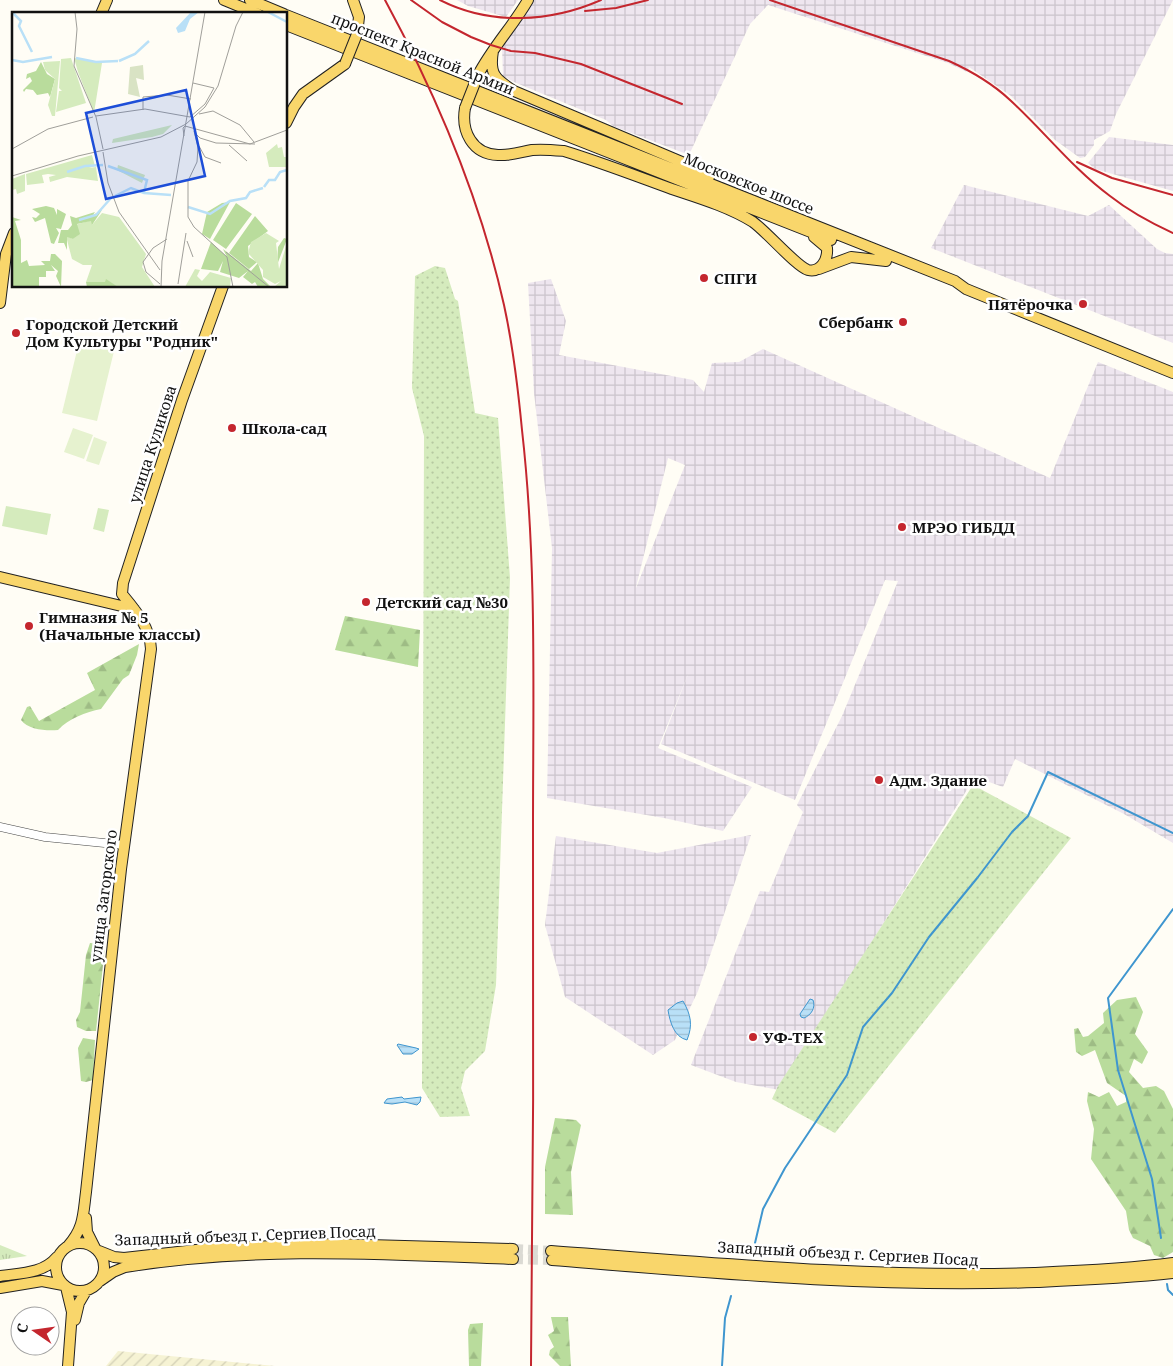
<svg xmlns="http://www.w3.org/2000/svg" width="1173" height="1366" font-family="'Noto Serif',serif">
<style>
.industrial{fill:url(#industrial-grid);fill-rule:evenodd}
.farmland{fill:url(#farmland-furrows)}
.grass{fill:url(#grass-tufts)}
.forest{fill:url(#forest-firs)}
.park{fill:#d5ebbd}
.garden{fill:url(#garden-dots)}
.pitch{fill:#e6f2cf}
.water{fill:url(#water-rules);stroke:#3f96cf}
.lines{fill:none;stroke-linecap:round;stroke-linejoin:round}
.stream{stroke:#3f96cf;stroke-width:2}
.major-tunnel{stroke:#dbdad3;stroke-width:10;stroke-dasharray:10 5;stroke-linecap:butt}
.minor-casing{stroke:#444;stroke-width:9}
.major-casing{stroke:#222;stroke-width:12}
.minor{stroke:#fff;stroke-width:8}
.major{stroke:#f9d66b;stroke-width:10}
.rail{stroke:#c4262e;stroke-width:2}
.major-bridge-casing{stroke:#222;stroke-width:12;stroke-linecap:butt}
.major-bridge{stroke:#f9d66b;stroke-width:10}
.poi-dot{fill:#c4262e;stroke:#fff;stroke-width:2}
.labels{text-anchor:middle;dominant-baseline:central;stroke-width:5;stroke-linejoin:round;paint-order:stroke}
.street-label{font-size:15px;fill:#111;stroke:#fff}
.poi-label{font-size:15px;font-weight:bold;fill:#111;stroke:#fff;text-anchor:start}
.inset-river{fill:none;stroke:#b9e0f7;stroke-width:2.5}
.inset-road{fill:none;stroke:#a09f9a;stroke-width:1}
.view{fill:#1d4ed8;fill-opacity:0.15;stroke:#1d4ed8;stroke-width:2.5}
.inset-edge{fill:none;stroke:#111;stroke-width:2.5}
</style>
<defs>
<pattern id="industrial-grid" width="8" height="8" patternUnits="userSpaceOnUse" patternTransform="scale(1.25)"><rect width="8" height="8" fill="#eee6ef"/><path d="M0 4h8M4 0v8" fill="none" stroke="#cbc4cc"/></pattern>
<pattern id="farmland-furrows" width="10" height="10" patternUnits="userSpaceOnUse" patternTransform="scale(1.25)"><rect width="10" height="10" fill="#f6f3d4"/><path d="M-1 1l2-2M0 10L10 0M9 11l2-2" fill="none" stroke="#d2cfb5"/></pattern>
<pattern id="grass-tufts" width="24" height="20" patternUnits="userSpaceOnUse" patternTransform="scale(1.25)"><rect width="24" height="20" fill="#d5ebbd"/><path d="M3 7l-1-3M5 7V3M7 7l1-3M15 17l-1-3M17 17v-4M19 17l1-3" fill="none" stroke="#b6c8a1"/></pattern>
<pattern id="forest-firs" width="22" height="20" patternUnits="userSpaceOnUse" patternTransform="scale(1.25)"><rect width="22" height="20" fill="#b9dc9c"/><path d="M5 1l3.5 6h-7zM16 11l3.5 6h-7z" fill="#9ebc85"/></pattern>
<pattern id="garden-dots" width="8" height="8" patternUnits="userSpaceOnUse" patternTransform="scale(1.25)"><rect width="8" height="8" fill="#d5ebbd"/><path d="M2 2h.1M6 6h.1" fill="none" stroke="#b6c8a1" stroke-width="1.8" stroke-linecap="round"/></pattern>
<pattern id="water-rules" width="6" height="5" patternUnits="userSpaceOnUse" patternTransform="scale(1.25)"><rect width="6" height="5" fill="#b9e0f7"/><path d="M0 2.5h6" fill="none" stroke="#9ebfd3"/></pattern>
</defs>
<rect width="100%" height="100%" fill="#fffdf5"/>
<path class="industrial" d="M457,0H518L506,17L468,6Z
M533,0H1173L1116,114L1110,131L1094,140V145L1085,157L1080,158L1055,140L1011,96L969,67L967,72L948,63L768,5L750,24L689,155L613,126L606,120L514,82L503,76L502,45Z
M1109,137L1173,145V191L1095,169L1088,163Z
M964,185L1088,216L1109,205L1157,249L1165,253L1173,254V343L931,248Z
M551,279L566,321L559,355L693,380L704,392L712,363L739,362L763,349L1050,478L1098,362L1173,392V843L1124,814L1015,759L1003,787L975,777L779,1090L736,1082L691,1065L760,891L769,892L803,812L797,805L842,716L898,581L885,580L795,800L661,744L689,672L658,748L752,787L723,831L664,818L547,798L552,548L534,393L528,283ZM668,458L685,465L636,588V587Z
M751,835L698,991L675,1040L653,1055L565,997L545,925L556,836L657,853Z"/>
<path class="farmland" d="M118,1351L275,1366H106Z"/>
<path class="grass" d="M0,1245L27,1256L0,1260Z"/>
<path class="forest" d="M345,616L420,630L418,667L335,650Z
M139,644L137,655L129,675L123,679L101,709C86,712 68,719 58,730C47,731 28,730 21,720L27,707L30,706L39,721L95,690L87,673Z
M90,943L102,944L105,946L96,1031H86L77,1027L76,1020L80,1012L86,955Z
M1136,997L1143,1012L1135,1034L1148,1052L1142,1064L1134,1059L1129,1072L1143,1088L1156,1086L1164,1091L1173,1109V1252L1163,1258L1154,1255L1150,1246L1133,1238L1129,1230L1126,1211L1091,1159L1094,1129L1087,1101L1088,1092L1099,1097L1109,1092L1117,1106L1126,1102V1096L1107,1083L1095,1050L1082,1056L1076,1052L1074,1029L1078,1028L1083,1037L1088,1036L1104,1023L1103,1013L1117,1000Z
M83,1038L95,1040L93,1080L86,1082L81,1081L78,1048Z
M555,1118L576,1120L581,1125L571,1172L573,1215L545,1214V1167Z
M551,1317H568L571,1366H560L549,1355L550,1350L554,1347L548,1335L554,1331Z
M483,1323L481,1366H469L468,1330L470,1324Z"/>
<path class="park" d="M6,506L51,514L47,535L2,526Z
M98,508L109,510L104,532L93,529Z"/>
<path class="garden" d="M435,266L445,268L455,299L458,301L475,413L498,418L510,578L496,985L485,1051L465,1071L461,1088L470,1116L440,1117L422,1088L424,436L412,388L415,276Z
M973,785L1071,838L835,1133L772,1099L778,1086Z"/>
<path class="pitch" d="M80,338L115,347L97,421L62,413Z
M73,428L93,435L84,459L64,452Z
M94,437L107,442L99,465L86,461Z"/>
<path class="water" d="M810,999L813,1000C816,1008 811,1015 804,1018L801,1017L800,1014Z
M683,1001C691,1015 693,1025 687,1040C674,1037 670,1022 668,1010L677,1003Z
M398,1044L416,1048L419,1049L412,1054H403L397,1045Z
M402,1097L404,1099L421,1097L420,1102L417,1105L405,1102L392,1104L384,1103L387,1099Z"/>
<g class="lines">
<path class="stream" d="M1161,1238L1152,1179L1118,1070L1108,998L1173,909
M755,1243L763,1209L785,1168L847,1075L863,1027L892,993L929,937L978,877L1012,832L1028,816L1048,772L1173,833
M1167,1284L1168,1290L1173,1295
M722,1366L725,1318L731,1296"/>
<path class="major-tunnel" d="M513,1249L551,1251
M513,1259L552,1260"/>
<g class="minor-casing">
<path id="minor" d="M0,827L45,837L124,845"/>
</g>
<g class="major-casing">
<path id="major" d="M224,0L258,14
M250,0L284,14
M353,0L359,17L357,34
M101,14L107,0
M286,15L955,281L966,289L1173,373
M286,25L831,240
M493,51C489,74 495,79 514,91L689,165L709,177
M478,75C492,48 513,26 528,0
M465,108C461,131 472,154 498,155C509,156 521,152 532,150C543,149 553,150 564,151C600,162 636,176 672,189C699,198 729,207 753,222C766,231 797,267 808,270C821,273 828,259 827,248L814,237
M286,123L294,107L303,94L345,64
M819,269L851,257L886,261
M0,303L6,254L14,233
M0,577L134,609
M86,1218L87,1232L95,1248
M56 1267a24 24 0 1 1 48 0a24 24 0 1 1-48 0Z
M68,1246C84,1228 83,1215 86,1192L121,869L151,649C150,627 136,611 122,594L123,583L182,400L223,286
M99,1251L114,1257L124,1258L214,1248L334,1244L513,1249
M551,1251C712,1263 873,1278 1034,1273C1080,1271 1127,1269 1173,1263
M552,1260C713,1273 875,1288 1037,1282C1082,1280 1128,1278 1173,1273
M0,1276C20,1273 43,1274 57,1257
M100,1281L113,1272L125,1267C253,1246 384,1254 513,1259
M66,1287L72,1312L68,1366
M0,1288L42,1281L63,1285
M75,1320L79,1303L86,1291"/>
</g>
<use href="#minor" class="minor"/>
<use href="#major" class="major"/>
<path class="rail" d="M385,0C437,96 480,198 504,305C513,346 518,388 522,430C537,562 533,695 533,828C534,1007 533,1187 531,1366
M411,0L442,22L471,37L491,45L511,51L535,53L581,64L682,104
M440,0C491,26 551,22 601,0
M770,0L949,61C971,71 992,83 1010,100C1044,131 1073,169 1110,196C1129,211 1151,223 1173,233
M585,11L616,8L648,0
M1077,162L1112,178L1173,195"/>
<g class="major-bridge-casing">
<path id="major-bridge" d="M345,64L357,34
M465,108L478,75"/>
</g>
<use href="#major-bridge" class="major-bridge"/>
</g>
<g class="poi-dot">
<circle cx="704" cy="278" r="5"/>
<circle cx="1083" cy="304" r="5"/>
<circle cx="903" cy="322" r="5"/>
<circle cx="16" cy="333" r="5"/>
<circle cx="232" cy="428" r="5"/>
<circle cx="902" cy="527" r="5"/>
<circle cx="366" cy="602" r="5"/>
<circle cx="29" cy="626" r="5"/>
<circle cx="879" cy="780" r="5"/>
<circle cx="753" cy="1037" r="5"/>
</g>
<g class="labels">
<g class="street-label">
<text transform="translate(423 53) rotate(22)">проспект Красной Армии</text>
<text transform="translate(749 183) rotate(22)">Московское шоссе</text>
<text transform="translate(152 444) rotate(-72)">улица Куликова</text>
<text transform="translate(103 896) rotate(-83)">улица Загорского</text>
<text transform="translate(245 1235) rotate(-2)">Западный объезд г. Сергиев Посад</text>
<text transform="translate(848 1253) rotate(3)">Западный объезд г. Сергиев Посад</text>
</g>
<g class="poi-label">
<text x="714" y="278">СПГИ</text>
<text x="1073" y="304" text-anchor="end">Пятёрочка</text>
<text x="893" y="322" text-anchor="end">Сбербанк</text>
<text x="26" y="324">Городской Детский<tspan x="26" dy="17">Дом Культуры "Родник"</tspan></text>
<text x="242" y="428">Школа-сад</text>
<text x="912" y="527">МРЭО ГИБДД</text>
<text x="376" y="602">Детский сад №30</text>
<text x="39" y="617">Гимназия № 5<tspan x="39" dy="17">(Начальные классы)</tspan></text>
<text x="889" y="780">Адм. Здание</text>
<text x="763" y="1037">УФ-ТЕХ</text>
</g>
</g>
<g transform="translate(12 12)">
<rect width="275" height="275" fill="#fffdf5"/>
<path d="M59,46L74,91L44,100L47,79H50L47,76L49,47ZM62,46L90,51L82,101L66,60ZM90,201L107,205L134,242L130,255L143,275H106L94,270H74L80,253H71L60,247L54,224L61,227L66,223V219L59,225L63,213L80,208V213Z" fill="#d5ebbd"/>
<path d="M29,50L35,62L43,67L38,85L36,81L25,83L21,78L14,77L12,80L11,78L20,69L18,65L14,67L15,62L24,59ZM218,190L198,227L190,222L195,200L210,191ZM224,191L240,202L214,237L201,228ZM34,194L42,196L45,203V197L54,202L49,217L44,216L47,221L42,232L39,231L33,206L23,210L20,205L24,206L28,202L20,197ZM90,198L80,213L79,209L65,212L68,222L61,227L55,225V238L52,231H46L49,218H56L60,213L58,204L64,206L83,200L81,203ZM243,204L256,219L236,234L237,245L245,250L237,257L217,241ZM0,205L9,208L3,209L9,228V251L15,248L17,254L33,253L29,249H38L39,242H43L50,249L49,275L44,264L46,259L39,253L43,259H34V265H27V275H0ZM272,226L275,227L265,253L266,235ZM199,230L215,245L211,237L239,259L246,251L251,267L259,275H246L243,270L240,272L231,265L236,259L227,266L208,260L211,249L206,259L189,257ZM94,267L106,275H75L74,270H93Z" fill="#b9dc9c"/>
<path d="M131,53L132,68L124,66L128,85L116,82L118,55Z" fill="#d9e3c4"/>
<path d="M13,162V179L5,182L4,177L0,178V167Z" fill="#d5ebbd"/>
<path d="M48,49L43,104H40L36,93L43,67L33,58L31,50ZM160,113L151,122L140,125L100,131L101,127ZM265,132L266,136L270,135L272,145H275V155H257L254,141ZM80,143L83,154L77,156L84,155L86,169L55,165L38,170L37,165L44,163L36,162L30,163L32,171L15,173L14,162ZM106,153L133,163L130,171L105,158ZM254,221L267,229L264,231L267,257L275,231V275H262L269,269L263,272L251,265V258L236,241L239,230ZM183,257L188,258L185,264L190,269L198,260L219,266L218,275H173Z" fill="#d5ebbd"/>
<path d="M179,0H187L178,7L173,19L166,21L164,16Z" fill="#b9e0f7"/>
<path class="inset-river" d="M256,0L275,10M1,1L9,9L7,14L20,40M64,46L84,50L106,49M0,48L11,50L40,45M107,49L123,42L137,29M96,154L135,168L132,180M55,160L73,154L91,153M252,175L257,168H263L268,160L275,158M103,184L119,176L132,181L159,183M176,195L198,202L218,189L234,186L238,180L251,176M67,208L84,203L99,186"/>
<path class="inset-road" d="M63,0L65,17L62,54L84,105L91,137M131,98V85L155,83L179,87M187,102L201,99L228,113L242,130M84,104L133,97L178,105L193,92L202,76L181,71M182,119L186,135L185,150L176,169V205L182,215L215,245L221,275M182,120L188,126L204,131L243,132M172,124L171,116L173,114L238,132L275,118M217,133L235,149M187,134L193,145L209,151M0,137L36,117L81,105M91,140L96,171L107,200L148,258M0,164L66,144L149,125L174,112L193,95L206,74L224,14L231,0M175,229L181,245M214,240L257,275M148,272L134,260L131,250L141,236L155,227M166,272L174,221M149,275L150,249L193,0"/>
<path class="view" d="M174,78L193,164L94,187L74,101Z"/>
<rect width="275" height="275" class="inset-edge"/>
</g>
<g transform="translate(35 1331) rotate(283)"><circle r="24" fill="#ffffff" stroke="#a0a0a0"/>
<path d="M0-4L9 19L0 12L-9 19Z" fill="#c4262e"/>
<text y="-8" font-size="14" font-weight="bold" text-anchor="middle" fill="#111111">С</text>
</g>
</svg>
